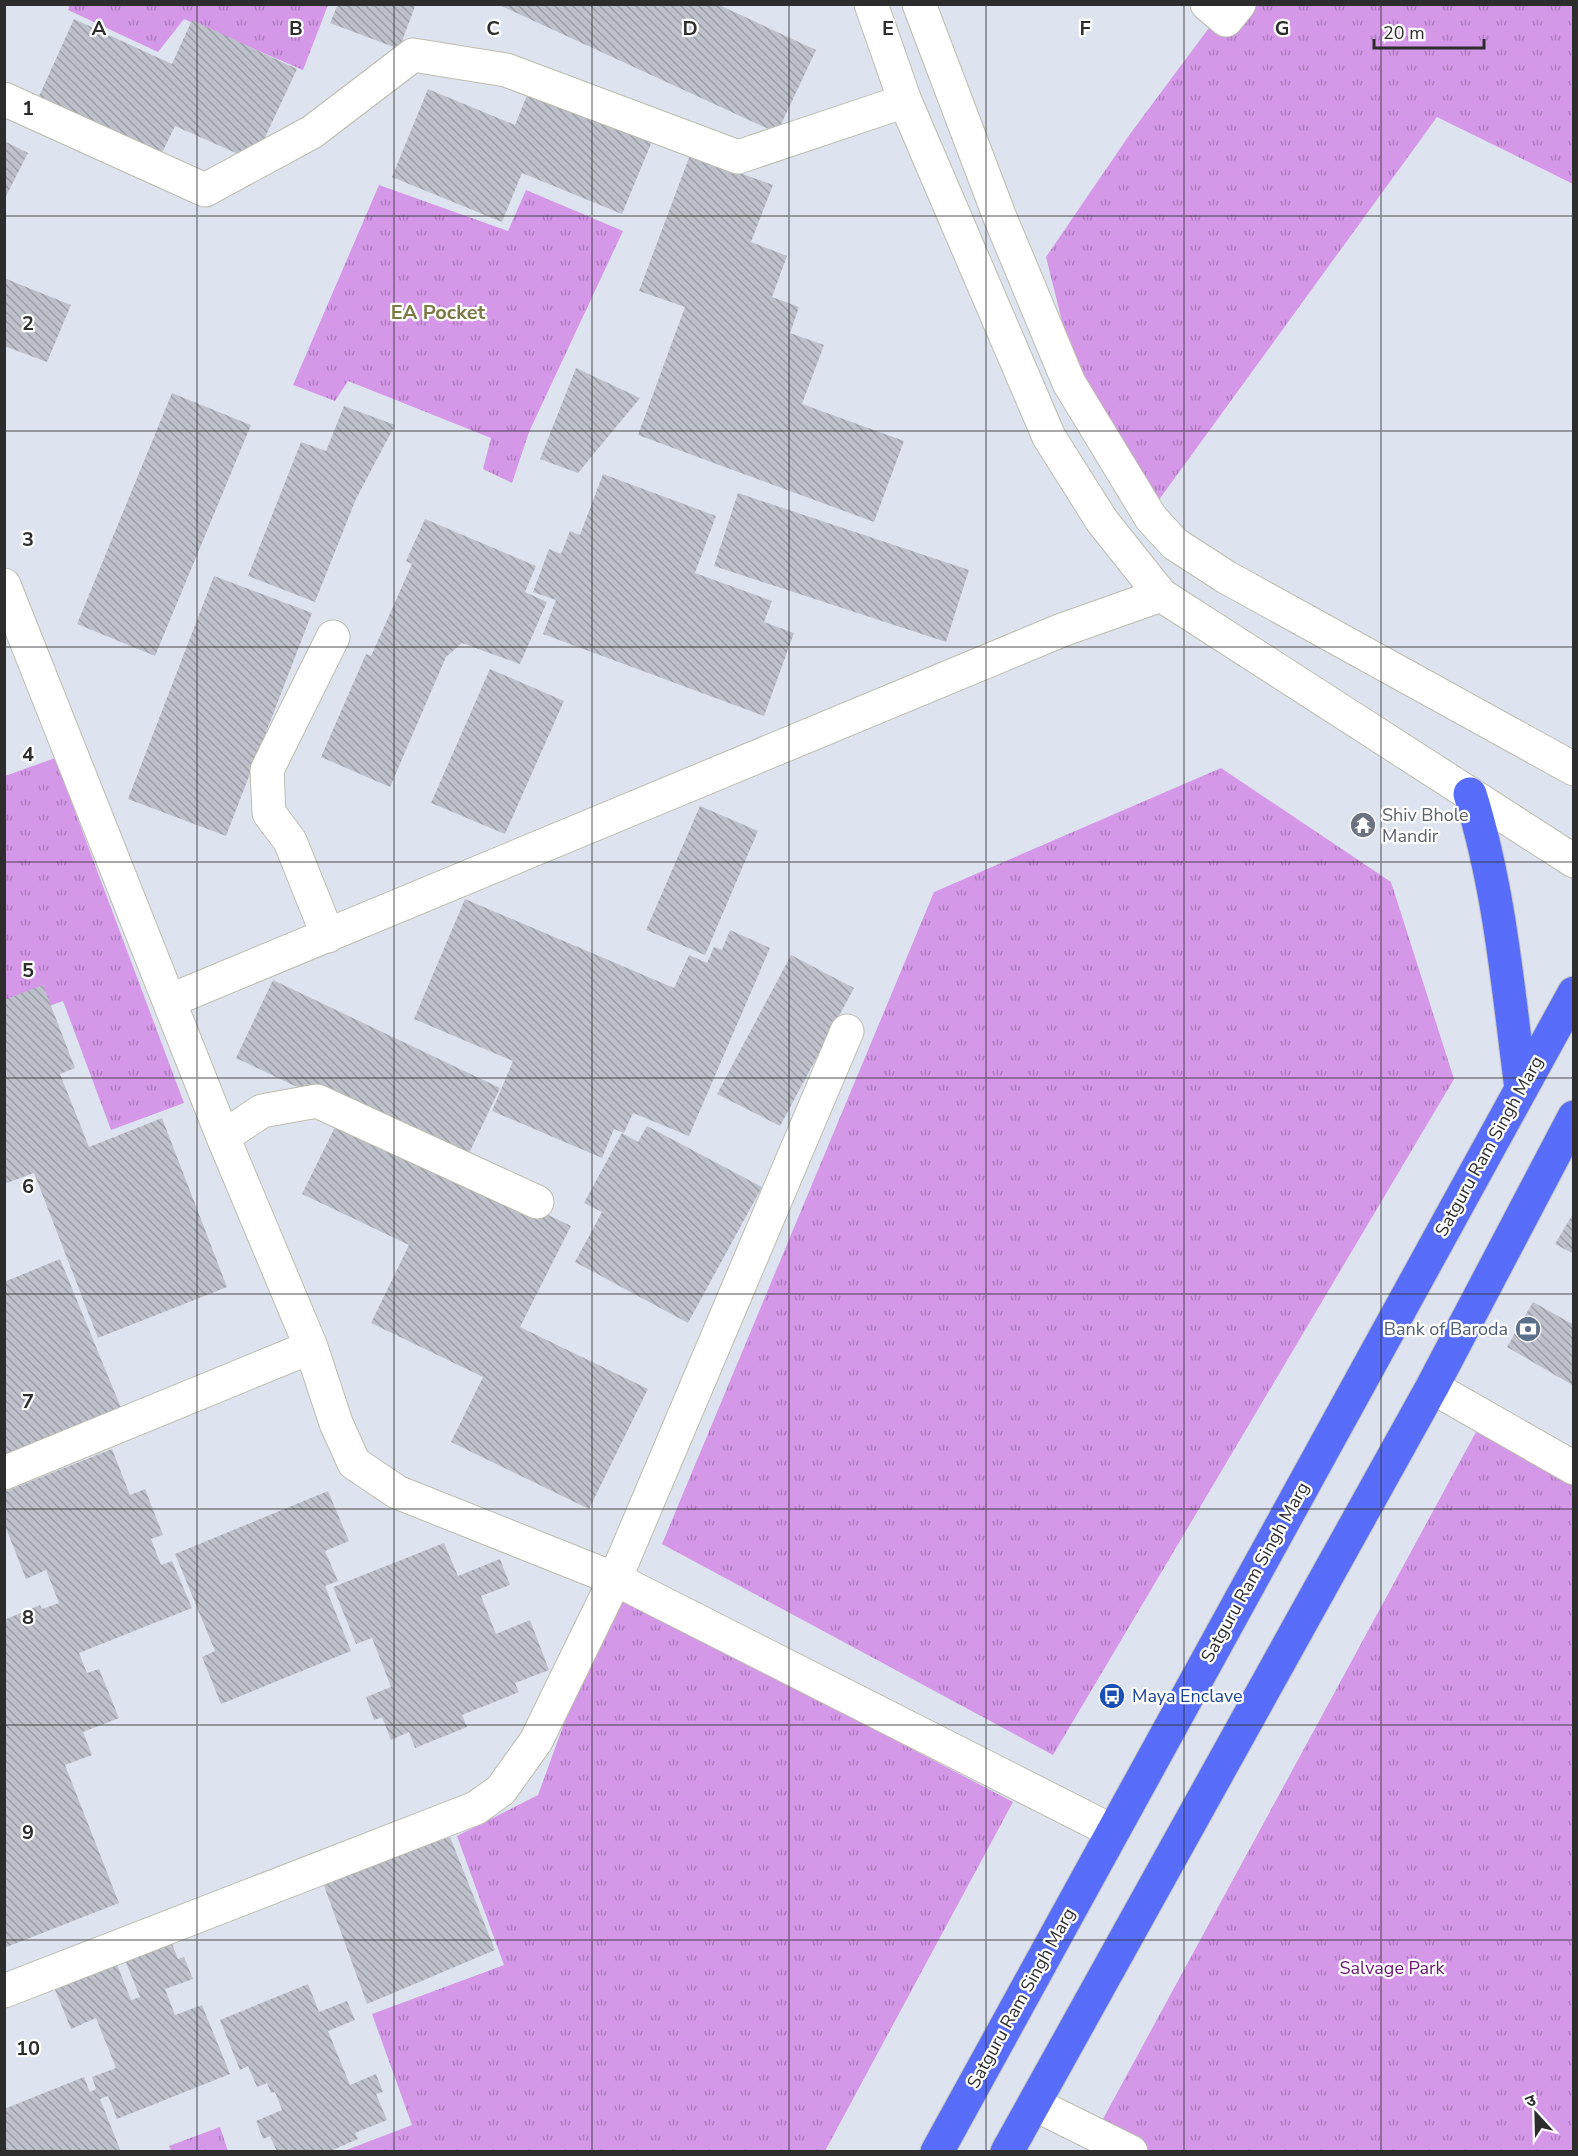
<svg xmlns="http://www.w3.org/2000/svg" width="1578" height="2156" font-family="'Nunito Sans','Noto Sans Devanagari',sans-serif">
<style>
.grass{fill:url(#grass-tufts)}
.building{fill:url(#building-back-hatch)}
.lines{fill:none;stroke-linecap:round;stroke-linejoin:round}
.minor-casing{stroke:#bdbcae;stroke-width:35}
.major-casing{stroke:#c4c4c4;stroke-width:35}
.minor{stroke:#fff;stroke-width:33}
.major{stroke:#586efb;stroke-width:33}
.grid{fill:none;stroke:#2d2d2d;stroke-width:1.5;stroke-opacity:0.55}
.labels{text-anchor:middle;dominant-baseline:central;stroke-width:4.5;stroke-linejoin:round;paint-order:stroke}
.worship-label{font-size:18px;fill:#5b616d;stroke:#fff;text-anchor:start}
.street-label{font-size:18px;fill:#2d2d2d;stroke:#fff}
.service-label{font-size:18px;fill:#4e5e75;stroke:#fff;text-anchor:end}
.transit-label{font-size:18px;fill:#164399;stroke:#fff;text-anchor:start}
.park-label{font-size:18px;fill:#671571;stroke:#fff}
.neighbourhood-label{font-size:20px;font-weight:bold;fill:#7c7846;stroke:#fff}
.grid-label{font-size:20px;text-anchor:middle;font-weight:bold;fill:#2d2d2d;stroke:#fff;stroke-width:4.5;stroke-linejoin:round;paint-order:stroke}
</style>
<defs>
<pattern id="grass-tufts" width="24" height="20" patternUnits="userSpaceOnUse" patternTransform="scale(1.5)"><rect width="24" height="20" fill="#d598e9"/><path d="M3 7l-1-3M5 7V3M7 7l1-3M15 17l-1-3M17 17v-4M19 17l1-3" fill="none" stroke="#ad7cbd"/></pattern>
<pattern id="building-back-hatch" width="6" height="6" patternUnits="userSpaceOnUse" patternTransform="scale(1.5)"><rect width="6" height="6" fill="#bec1cb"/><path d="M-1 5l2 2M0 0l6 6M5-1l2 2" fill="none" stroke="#9b9da5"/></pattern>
</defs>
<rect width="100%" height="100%" fill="#dee4ef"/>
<path class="grass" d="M70,4L328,5L303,70L184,19L158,52L68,10Z
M1226,5H1573V184L1437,117L1153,508L1093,445L1046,257L1130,134Z
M379,185L508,231L526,190L623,231L529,432L512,483L483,469L491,438L348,381L335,401L293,385Z
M55,758L184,1103L111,1130L63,1001L5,1022V776Z
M1221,768L1391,882L1454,1079L1053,1755L662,1544L934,892Z
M1476,1432L1573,1471V2151L1085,2152Z
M612,1592L1013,1802L825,2151L341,2152L412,2125L372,2014L504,1965L457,1836L538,1795Z
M220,2127L228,2151H171L169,2146Z"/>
<path class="building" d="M338,4H416L399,49L330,23Z
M497,4H717L816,50L777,133Z
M74,19L172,64L192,20L297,69L254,161L175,126L158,161L35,105Z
M530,88L653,139L622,214L522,173L502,222L392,177L428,89L515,125Z
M4,141L28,153L4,200Z
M690,155L773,185L751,242L787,256L772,297L799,307L790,333L824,345L802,404L904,441L874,522L638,435L685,307L639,291Z
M4,278L71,305L47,362L4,346Z
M576,368L640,398L578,473L540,459Z
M172,393L251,425L155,656L77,624Z
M344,406L395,425L356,499L315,602L248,576L301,442L326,451Z
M603,474L716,516L695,573L772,601L764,622L794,633L764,716L543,634L556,600L533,592L549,549L561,554L570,531L580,535Z
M738,493L969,570L946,642L714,566Z
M425,519L536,566L525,592L547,602L520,664L462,643L446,657L390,787L321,757L366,654L371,656L412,564L406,561Z
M214,576L312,613L226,836L128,799Z
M490,669L564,701L505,834L431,803Z
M700,806L758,831L705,955L646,930Z
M465,899L674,988L689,955L707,963L714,947L722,950L730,930L770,948L689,1136L633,1113L624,1133L614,1129L602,1158L492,1111L513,1061L414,1019Z
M791,955L854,988L780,1126L717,1094Z
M273,980L500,1088L463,1166L236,1058Z
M43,985L75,1068L60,1074L89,1147L162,1118L227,1287L98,1338L34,1173L4,1184V1000Z
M341,1115L571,1226L520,1327L648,1389L589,1509L451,1442L483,1377L371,1323L409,1245L302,1194Z
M647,1126L762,1187L688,1323L575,1262L602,1212L584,1203L622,1133L638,1142Z
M1574,1212V1254L1555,1244Z
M60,1259L124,1415L4,1464V1282Z
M1533,1302L1574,1325V1386L1507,1347Z
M112,1449L130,1495L145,1489L163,1535L151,1539L161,1565L172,1561L192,1608L79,1653L87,1673L99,1669L119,1718L83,1732L92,1755L65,1765L119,1903L4,1948V1620L40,1605L42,1609L59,1603L46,1570L26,1579L4,1523V1492Z
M328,1491L349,1541L325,1551L338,1581L325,1586L351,1651L221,1704L202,1657L215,1651L175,1554Z
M444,1543L458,1576L500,1559L510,1585L481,1596L496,1634L530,1620L549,1670L515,1683L519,1692L462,1715L467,1727L415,1748L409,1732L391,1740L382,1717L374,1720L366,1697L391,1687L372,1638L356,1644L333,1587Z
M450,1837L495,1950L367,2004L323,1883Z
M169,1936L178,1959L184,1957L193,1979L165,1989L175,2015L202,2005L230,2074L117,2119L108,2096L100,2099L121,2152H4V2109L84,2077L90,2092L96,2089L92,2077L116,2068L96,2018L71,2029L52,1982L114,1957L131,2000L140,1997L123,1955Z
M308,1984L319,2012L347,2001L355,2020L328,2031L350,2085L376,2074L383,2092L376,2094L387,2120L355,2133L358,2139L328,2152H277L270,2136L263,2139L256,2121L282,2110L275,2092L271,2093L267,2083L257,2087L248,2066L240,2070L220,2020Z"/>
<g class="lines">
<g class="minor-casing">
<path id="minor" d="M871,4L905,101L1049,437L1102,521L1161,595L1574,861
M919,4L999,215L1069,383L1151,518L1175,544L1226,577L1574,769
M1207,4L1226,20L1239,4
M4,99L205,190L312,132L413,55L506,70L738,157L905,101
M4,585L223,1137L311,1347L336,1423L354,1463L397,1492L615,1579L1112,1831
M328,936L290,841L269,813L267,770L333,637
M169,1001L1062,630L1161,595
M223,1137L262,1111L317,1101L537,1202
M1432,1387L1574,1468
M4,1473L311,1347
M4,1991L476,1808L501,1790L536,1741L615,1579L847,1031
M1034,2104L1131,2152"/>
</g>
<g class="major-casing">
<path id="major" d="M1470,794C1500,890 1508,989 1521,1088
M937,2152L1574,993
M1007,2152L1432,1387L1574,1117"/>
</g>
<use href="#minor" class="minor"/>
<use href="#major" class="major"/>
</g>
<path class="grid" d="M197,4V2152M394,4V2152M592,4V2152M789,4V2152M986,4V2152M1184,4V2152M1381,4V2152M4,216H1574M4,431H1574M4,647H1574M4,862H1574M4,1078H1574M4,1294H1574M4,1509H1574M4,1725H1574M4,1940H1574"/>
<defs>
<g id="temple-disc" transform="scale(1.35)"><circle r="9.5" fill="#6b7280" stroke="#fff"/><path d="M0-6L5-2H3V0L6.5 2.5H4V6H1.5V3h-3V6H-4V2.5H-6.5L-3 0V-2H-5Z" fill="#fff"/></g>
<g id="bank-disc" transform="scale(1.35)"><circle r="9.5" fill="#5c6f8a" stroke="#fff"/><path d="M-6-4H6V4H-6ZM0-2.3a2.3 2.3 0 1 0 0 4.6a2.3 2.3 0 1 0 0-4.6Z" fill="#fff"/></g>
<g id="bus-disc" transform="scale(1.35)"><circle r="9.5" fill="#1a4fb4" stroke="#fff"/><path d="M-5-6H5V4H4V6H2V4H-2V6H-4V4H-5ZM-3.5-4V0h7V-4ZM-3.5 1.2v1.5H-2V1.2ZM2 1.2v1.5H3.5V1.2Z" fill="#fff"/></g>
</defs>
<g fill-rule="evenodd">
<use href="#temple-disc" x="1363" y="825"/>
<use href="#bank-disc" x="1528" y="1329"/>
<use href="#bus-disc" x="1112" y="1696"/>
</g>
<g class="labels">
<g class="worship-label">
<text x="1382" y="815">Shiv Bhole<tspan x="1382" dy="21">Mandir</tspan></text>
</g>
<g class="street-label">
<text transform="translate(1489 1146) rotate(-61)">Satguru Ram Singh Marg</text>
<text transform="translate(1255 1572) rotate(-61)">Satguru Ram Singh Marg</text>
<text transform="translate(1021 1998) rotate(-61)">Satguru Ram Singh Marg</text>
</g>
<g class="service-label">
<text x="1508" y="1329">Bank of Baroda</text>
</g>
<g class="transit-label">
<text x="1132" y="1696">Maya Enclave</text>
</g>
<g class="park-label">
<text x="1392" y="1968">Salvage Park</text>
</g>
<g class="neighbourhood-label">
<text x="438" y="312">EA Pocket</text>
</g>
</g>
<g class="grid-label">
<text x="99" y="35">A</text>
<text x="296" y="35">B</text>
<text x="493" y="35">C</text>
<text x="690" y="35">D</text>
<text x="888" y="35">E</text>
<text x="1085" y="35">F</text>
<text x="1282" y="35">G</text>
<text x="28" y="115">1</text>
<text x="28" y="330">2</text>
<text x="28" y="546">3</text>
<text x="28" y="761">4</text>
<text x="28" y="977">5</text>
<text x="28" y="1193">6</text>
<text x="28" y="1408">7</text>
<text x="28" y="1624">8</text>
<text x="28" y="1839">9</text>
<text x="28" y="2055">10</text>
</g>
<rect width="1578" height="2156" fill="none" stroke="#2d2d2d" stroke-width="12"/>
<g transform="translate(1536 2114) rotate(338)" stroke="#ffffff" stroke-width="4.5" paint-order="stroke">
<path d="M0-4.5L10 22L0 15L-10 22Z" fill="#2d2d2d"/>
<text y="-9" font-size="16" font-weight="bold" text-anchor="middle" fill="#2d2d2d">उ</text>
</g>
<path d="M1374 39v9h110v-9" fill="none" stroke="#2d2d2d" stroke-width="3"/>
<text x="1383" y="39" font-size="18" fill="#2d2d2d" stroke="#ffffff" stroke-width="4.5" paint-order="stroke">20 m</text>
</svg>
